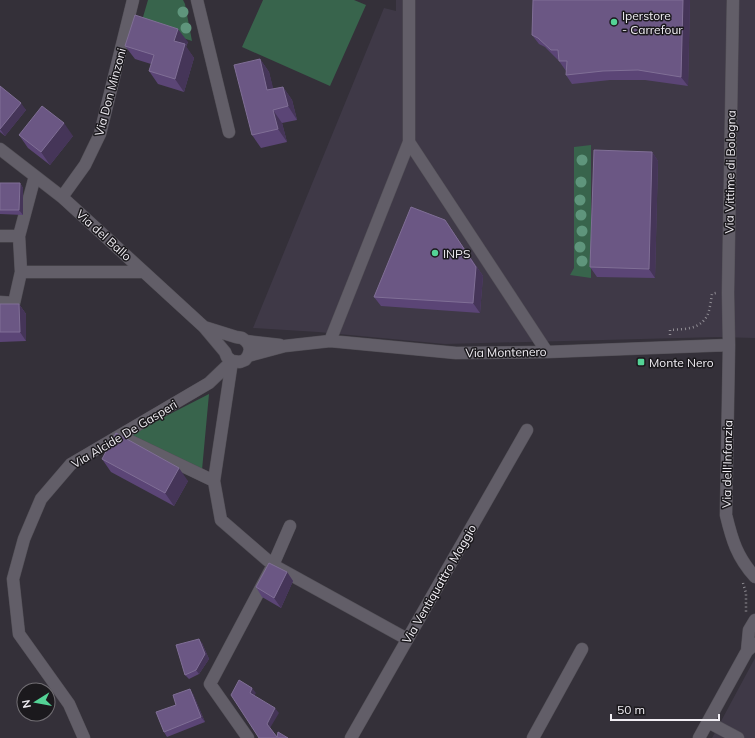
<svg xmlns="http://www.w3.org/2000/svg" width="755" height="738" font-family="Mulish,sans-serif">
<style>
.built{fill:#3f3947}
.green{fill:#38644c}
.lines{fill:none;stroke-linecap:round;stroke-linejoin:round}
.minor-casing{stroke:#535057;stroke-width:13}
.path{stroke:#8f8c93;stroke-width:2.5;stroke-dasharray:1 3;stroke-linecap:butt}
.minor{stroke:#625e68;stroke-width:12}
.tree{fill:#5f957c}
.wall{fill:#5b4576}
.shaded-wall{fill:#453558}
.building{fill:#6b5784;stroke:#806f96}
.poi-dot{fill:#54d396;stroke:#1b191d;stroke-width:1.5}
.labels{text-anchor:middle;dominant-baseline:central;stroke-width:3;stroke-linejoin:round;paint-order:stroke}
.poi-label{font-size:12px;fill:#f1eef4;stroke:#1b191d;text-anchor:start}
.street-label{font-size:12px;fill:#f1eef4;stroke:#1b191d}
</style>
<rect width="100%" height="100%" fill="#343039"/>
<path class="built" d="M396,0H755V338L718,337L445,344L318,332L253,328L384,8L396,11Z
M755,658V738H712Z"/>
<path class="green" d="M148,0H183L185,4L192,41L141,24Z
M263,0H354L366,5L330,86L242,47Z
M591,145V278L570,275L574,268V147Z
M209,394L202,470L129,435Z"/>
<g class="lines">
<g class="minor-casing">
<path id="minor" d="M197,0L229,132
M733,0L728,293L729,345L726,515C732,540 737,557 755,577
M409,142L547,352
M0,149L62,197L144,272L204,327L225,352L227,357L232,361L240,362L245,360L248,356L250,350L249,345L246,341L242,338L236,337L204,327
M62,197L85,165L100,134L133,0
M0,236H19L21,272L14,303L0,302
M19,236L35,176
M21,272H144
M246,341L280,345
M330,341L409,142V0
M248,356L285,346L330,341L456,353L547,352L729,345
M232,361L214,481L221,520L273,565L407,639
M120,436L214,481
M747,651L749,630L755,620
M708,722L738,738
M84,738L69,704L19,634L13,579L24,539L41,499L71,464L209,383L232,361
M248,738L210,684L273,565L290,526
M351,738L527,430
M533,738L582,649
M699,738L747,651L755,644"/>
</g>
<path class="path" d="M670,335V330C684,329 699,330 707,316C710,310 711,300 712,294L716,293
M743,583L746,593V612"/>
<use href="#minor" class="minor"/>
</g>
<g class="tree">
<circle cx="183" cy="12" r="5.5"/>
<circle cx="186" cy="28" r="5.5"/>
<circle cx="582" cy="160" r="5.5"/>
<circle cx="581" cy="182" r="5.5"/>
<circle cx="580" cy="200" r="5.5"/>
<circle cx="581" cy="215" r="5.5"/>
<circle cx="582" cy="231" r="5.5"/>
<circle cx="580" cy="247" r="5.5"/>
<circle cx="582" cy="261" r="5.5"/>
</g>
<path class="wall" d="M533,0H690L688,86L645,80H610L572,84L566,75V71L559,61V59L558,60L545,47L539,44L532,35Z
M188,42L186,47L194,58L184,92L158,84L149,71L151,64L135,59L125,46Z
M260,59L269,72L273,89L283,87L292,100L297,120L282,123L287,142L261,148L252,135Z
M0,86L26,110L5,136L0,132Z
M19,135L73,136L50,165L28,148Z
M652,152L658,161L655,278L597,277L590,267Z
M0,183H20L23,188V215L0,214Z
M445,220L483,276L480,313L381,306L374,297Z
M0,304H19L26,314V341L0,342Z
M102,459L188,481L174,506L111,472Z
M287,572L293,581L281,608L262,597L256,587Z
M202,643L209,659L199,674L189,679L185,675Z
M193,694L205,722L167,737L164,732L176,705Z"/>
<path class="shaded-wall" d="M683,0H690L688,86L681,77Z
M178,29L188,42L186,46L194,58L184,92L175,79L174,41Z
M260,59L269,72L277,103L267,90Z
M283,87L292,100L297,120L288,106Z
M21,103L26,110L5,136L0,129Z
M273,110L282,123L287,142L278,129Z
M64,123L73,136L50,165L41,152Z
M652,152L658,161L655,278L649,269Z
M20,183L23,188V215L19,210Z
M445,220L483,276L480,313L473,303Z
M19,304L26,314V341L20,332Z
M179,468L188,481L174,506L165,493Z
M287,572L293,581L281,608L274,598Z
M199,639L202,643L209,659L199,674L196,670Z
M252,688L256,693L253,698L250,693Z
M190,689L193,694L205,722L201,717Z
M275,708L279,713L270,728L267,724Z"/>
<path class="building" d="M533,0H683L681,77L638,70L603,71L566,75L567,61H559L558,50H551L538,38L532,35Z
M135,15L178,29L174,41L185,44L175,79L149,71L154,55L125,46Z
M260,59L267,90L283,87L288,106L273,110L278,129L252,135L234,65Z
M0,86L21,103L0,129Z
M42,106L64,123L41,152L19,135Z
M594,150L652,152L649,269L590,267Z
M0,183H20L19,210H0Z
M411,207L445,220L476,267L473,303L374,297Z
M0,304H19L20,332H0Z
M116,433L179,468L165,493L102,459Z
M269,563L287,572L274,598L256,587Z
M199,639L205,654L196,670L185,675L176,645Z
M239,680L252,688L250,693L275,708L267,724L277,737L278,732L288,738H259L231,695Z
M190,689L201,717L164,732L156,712L176,705L173,695Z"/>
<g class="poi-dot">
<circle cx="614" cy="22" r="4"/>
<circle cx="435" cy="253" r="4"/>
<rect x="637" y="358" width="8" height="8" rx="2"/>
</g>
<g class="labels">
<g class="poi-label">
<text x="622" y="15">Iperstore<tspan x="622" dy="14">- Carrefour</tspan></text>
<text x="443" y="253">INPS</text>
<text x="649" y="362">Monte Nero</text>
</g>
<g class="street-label">
<text transform="translate(110 92) rotate(-75)">Via Don Minzoni</text>
<text transform="translate(730 172) rotate(-89)">Via Vittime di Bologna</text>
<text transform="translate(104 235) rotate(42)">Via del Ballo</text>
<text transform="translate(506 352) rotate(-1)">Via Montenero</text>
<text transform="translate(124 434) rotate(-31)">Via Alcide De Gasperi</text>
<text transform="translate(727 464) rotate(-89)">Via dell'Infanzia</text>
<text transform="translate(439 584) rotate(-60)">Via Ventiquattro Maggio</text>
</g>
</g>
<g transform="translate(36 702) rotate(259)"><circle r="19" fill="#1b191d" stroke="#716e73"/>
<path d="M0-3L7 15L0 10L-7 15Z" fill="#54d396"/>
<text y="-6" font-size="11" font-weight="bold" text-anchor="middle" fill="#f1eef4">N</text>
</g>
<path d="M611 714v6h108v-6" fill="none" stroke="#f1eef4" stroke-width="2"/>
<text x="617" y="714" font-size="12" fill="#f1eef4" stroke="#1b191d" stroke-width="3" paint-order="stroke">50 m</text>
</svg>
